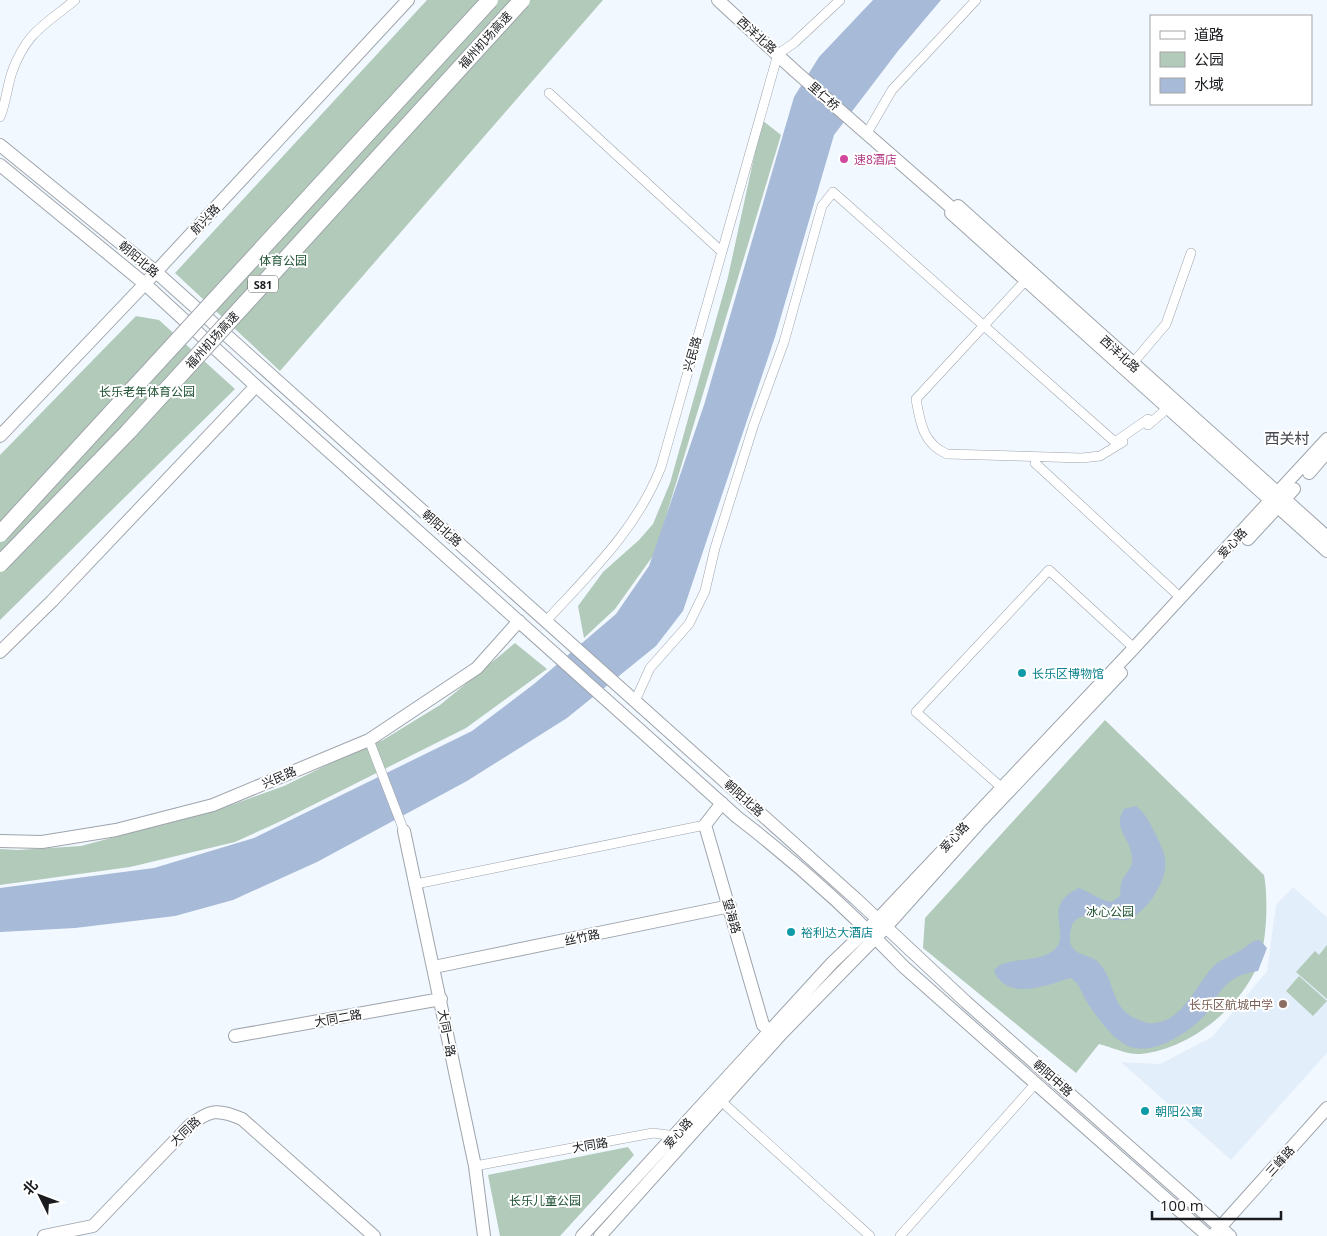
<svg xmlns="http://www.w3.org/2000/svg" width="1327" height="1236" font-family="'Open Sans','Noto Sans SC',sans-serif">
<style>
.built{fill:#e3eefb}
.green{fill:#b2cab9}
.water{fill:#a7bad7}
.lines{fill:none;stroke-linecap:round;stroke-linejoin:round}
.street-casing{stroke:#9ea4ab;stroke-width:10}
.secondary-casing{stroke:#9ea4ab;stroke-width:14}
.street{stroke:#fff;stroke-width:9}
.secondary{stroke:#fff;stroke-width:12}
.highway-bridge-casing{stroke:#9ea4ab;stroke-width:18;stroke-linecap:butt}
.highway-bridge{stroke:#fff;stroke-width:16}
.hotel-dot{fill:#d1479c;stroke:#fff;stroke-width:2}
.culture-dot{fill:#0f9aa8;stroke:#fff;stroke-width:2}
.education-dot{fill:#8d6e63;stroke:#fff;stroke-width:2}
.labels{text-anchor:middle;dominant-baseline:central;stroke-width:4;stroke-linejoin:round;paint-order:stroke}
.shield{fill:#fff;stroke:#5e5f62;stroke-width:1}
.shield-label{font-size:11px;font-weight:bold;fill:#191b1e}
.street-label{font-size:12px;fill:#191b1e;stroke:#fff}
.hotel-label{font-size:12px;fill:#b23c85;stroke:#fff;text-anchor:start}
.park-label{font-size:12px;fill:#1e5233;stroke:#fff}
.culture-label{font-size:12px;fill:#0d838f;stroke:#fff;text-anchor:start}
.education-label{font-size:12px;fill:#785e54;stroke:#fff;text-anchor:end}
.quarter-label{font-size:15px;fill:#44494f;stroke:#fff}
</style>
<rect width="100%" height="100%" fill="#f2f8ff"/>
<path class="built" d="M1293,887L1327,917V1053L1231,1160L1121,1062L1160,1064L1212,1037L1267,971L1276,905Z"/>
<path class="green" d="M427,0H603L280,371L175,273Z
M762,120L781,135L655,553L615,609L584,638L578,606L603,572L639,540L653,524L670,483L728,277Z
M136,316L159,320L235,389L0,620V455Z
M515,643L547,669L466,728L279,822L235,842L130,867L0,885V849L18,850L81,846L223,808L284,786L347,755L383,740L440,705Z
M1105,720L1264,875C1268,896 1267,934 1261,955C1248,1003 1190,1050 1140,1054C1128,1055 1111,1047 1099,1044L1076,1073L923,948L925,918Z
M1327,945V999L1296,972L1315,951L1319,955Z
M1299,976L1327,1001L1313,1016L1286,991Z
M628,1147L634,1155L560,1236H500L488,1175Z"/>
<path class="water" d="M873,0H941L898,51L834,135L775,337L683,611L656,646L567,718L467,781L317,862L233,900L175,916L75,928L0,932V888L154,868L254,838L472,731L534,684L616,614L649,566L704,405L794,97L819,57Z
M1136,806C1146,814 1149,821 1155,833C1158,840 1162,847 1164,854C1171,876 1150,907 1132,918C1114,929 1069,895 1070,940C1070,945 1073,949 1077,952C1085,957 1094,956 1100,964C1117,985 1110,1009 1139,1020C1144,1022 1148,1024 1154,1023C1184,1021 1197,982 1215,965C1223,958 1232,956 1241,950C1249,945 1250,941 1260,940L1267,948L1258,971C1245,973 1233,977 1224,987C1216,995 1212,1007 1204,1016C1187,1034 1150,1058 1126,1045C1111,1037 1096,1016 1087,1002C1081,993 1080,982 1070,978C1048,985 1007,1002 994,971C1002,956 1038,964 1054,950C1073,934 1039,906 1079,888C1090,892 1101,901 1112,902L1120,896C1121,892 1120,888 1121,884C1123,874 1132,871 1132,860C1133,839 1111,830 1124,809Z"/>
<g class="lines">
<g class="street-casing">
<path id="street" d="M549,93L721,251
M0,117C6,103 7,87 12,72C27,31 44,26 75,0
M867,133L892,90L976,0
M1026,280L916,399C920,422 923,444 947,454L1082,458L1100,456L1123,442
M1132,364L1166,324L1191,253
M1148,425L1169,407
M1035,463L1181,598
M546,621C590,573 637,529 661,467L778,54L794,43L840,0
M635,701L650,668L689,624L705,591L715,548L754,424L784,342L822,206L833,192L1115,442L1148,419L1152,421
M369,740L404,831
M1001,787L916,712L1049,570L1134,648
M416,884L705,825
M721,1101L870,1236
M475,1166L653,1133L675,1136
M900,1236L1036,1083"/>
</g>
<g class="secondary-casing">
<path id="secondary" d="M718,0L795,71L954,210
M0,145L156,272L856,899L966,1002L1230,1236
M0,165L145,284L256,386L737,817C797,863 852,913 904,967L1208,1236
M0,436L140,289L408,0
M1309,473L1327,452
M1327,537L958,206L951,213L1327,551
M1248,539L1294,489
M0,652L52,601L256,386
M722,803L705,825L763,1025L770,1031
M404,831L475,1166L484,1236
M0,841L42,842L116,830L213,805L369,740L477,668L519,621
M434,967L730,906
M235,1036L441,999
M1215,1233L1327,1108
M44,1236L93,1226L189,1126C209,1110 217,1108 242,1119L374,1236
M582,1236L832,963L878,919L1134,648L1327,439
M600,1236L782,1033L886,927L979,823L1121,673"/>
</g>
<use href="#street" class="street"/>
<use href="#secondary" class="secondary"/>
<g class="highway-bridge-casing">
<path id="highway-bridge" d="M0,534L490,0
M0,564L128,432L522,0"/>
</g>
<use href="#highway-bridge" class="highway-bridge"/>
</g>
<circle class="hotel-dot" cx="844" cy="159" r="5"/>
<g class="culture-dot">
<circle cx="1022" cy="673" r="5"/>
<circle cx="791" cy="932" r="5"/>
<circle cx="1145" cy="1111" r="5"/>
</g>
<circle class="education-dot" cx="1283" cy="1004" r="5"/>
<g class="labels">
<rect class="shield" x="248" y="275.5" width="30" height="17" rx="4"/>
<g class="shield-label">
<text x="263" y="284">S81</text>
</g>
<g class="street-label">
<text transform="translate(757 35) rotate(42)">西洋北路</text>
<text transform="translate(485 40) rotate(-48)">福州机场高速</text>
<text transform="translate(824 96) rotate(41)">里仁桥</text>
<text transform="translate(205 219) rotate(-47)">航兴路</text>
<text transform="translate(139 259) rotate(40)">朝阳北路</text>
<text transform="translate(212 340) rotate(-48)">福州机场高速</text>
<text transform="translate(692 354) rotate(-74)">兴民路</text>
<text transform="translate(1120 354) rotate(42)">西洋北路</text>
<text transform="translate(442 528) rotate(42)">朝阳北路</text>
<text transform="translate(1232 543) rotate(-47)">爱心路</text>
<text transform="translate(279 777) rotate(-23)">兴民路</text>
<text transform="translate(744 798) rotate(42)">朝阳北路</text>
<text transform="translate(954 837) rotate(-47)">爱心路</text>
<text transform="translate(732 916) rotate(74)">望海路</text>
<text transform="translate(582 937) rotate(-12)">丝竹路</text>
<text transform="translate(338 1018) rotate(-10)">大同二路</text>
<text transform="translate(447 1033) rotate(79)">大同一路</text>
<text transform="translate(1053 1078) rotate(42)">朝阳中路</text>
<text transform="translate(185 1131) rotate(-43)">大同路</text>
<text transform="translate(678 1133) rotate(-48)">爱心路</text>
<text transform="translate(590 1145) rotate(-10)">大同路</text>
<text transform="translate(1280 1161) rotate(-48)">三峰路</text>
</g>
<g class="hotel-label">
<text x="854" y="159">速8酒店</text>
</g>
<g class="park-label">
<text x="283" y="260">体育公园</text>
<text x="147" y="391">长乐老年体育公园</text>
<text x="1110" y="911">冰心公园</text>
<text x="545" y="1200">长乐儿童公园</text>
</g>
<g class="culture-label">
<text x="1032" y="673">长乐区博物馆</text>
<text x="801" y="932">裕利达大酒店</text>
<text x="1155" y="1111">朝阳公寓</text>
</g>
<g class="education-label">
<text x="1273" y="1004">长乐区航城中学</text>
</g>
<g class="quarter-label">
<text x="1287" y="438">西关村</text>
</g>
</g>
<rect x="1150" y="15" width="162" height="90" fill="#ffffff" stroke="#a3a4a5"/>
<rect x="1160" y="31" width="25" height="8" fill="#ffffff" stroke="#a3a4a5"/>
<text x="1194" y="40" font-size="15" fill="#191b1e">道路</text>
<rect x="1160" y="52" width="25" height="15" fill="#b2cab9" stroke="#a3a4a5"/>
<text x="1194" y="65" font-size="15" fill="#191b1e">公园</text>
<rect x="1160" y="78" width="25" height="15" fill="#a7bad7" stroke="#a3a4a5"/>
<text x="1194" y="90" font-size="15" fill="#191b1e">水域</text>
<g transform="translate(40 1196) rotate(312)" stroke="#ffffff" stroke-width="4" paint-order="stroke">
<path d="M0-4L9 19L0 12L-9 19Z" fill="#191b1e"/>
<text y="-8" font-size="14" font-weight="bold" text-anchor="middle" fill="#191b1e">北</text>
</g>
<path d="M1152 1211v8h129v-8" fill="none" stroke="#191b1e" stroke-width="2.5"/>
<text x="1160" y="1211" font-size="15" fill="#191b1e" stroke="#ffffff" stroke-width="4" paint-order="stroke">100 m</text>
</svg>
